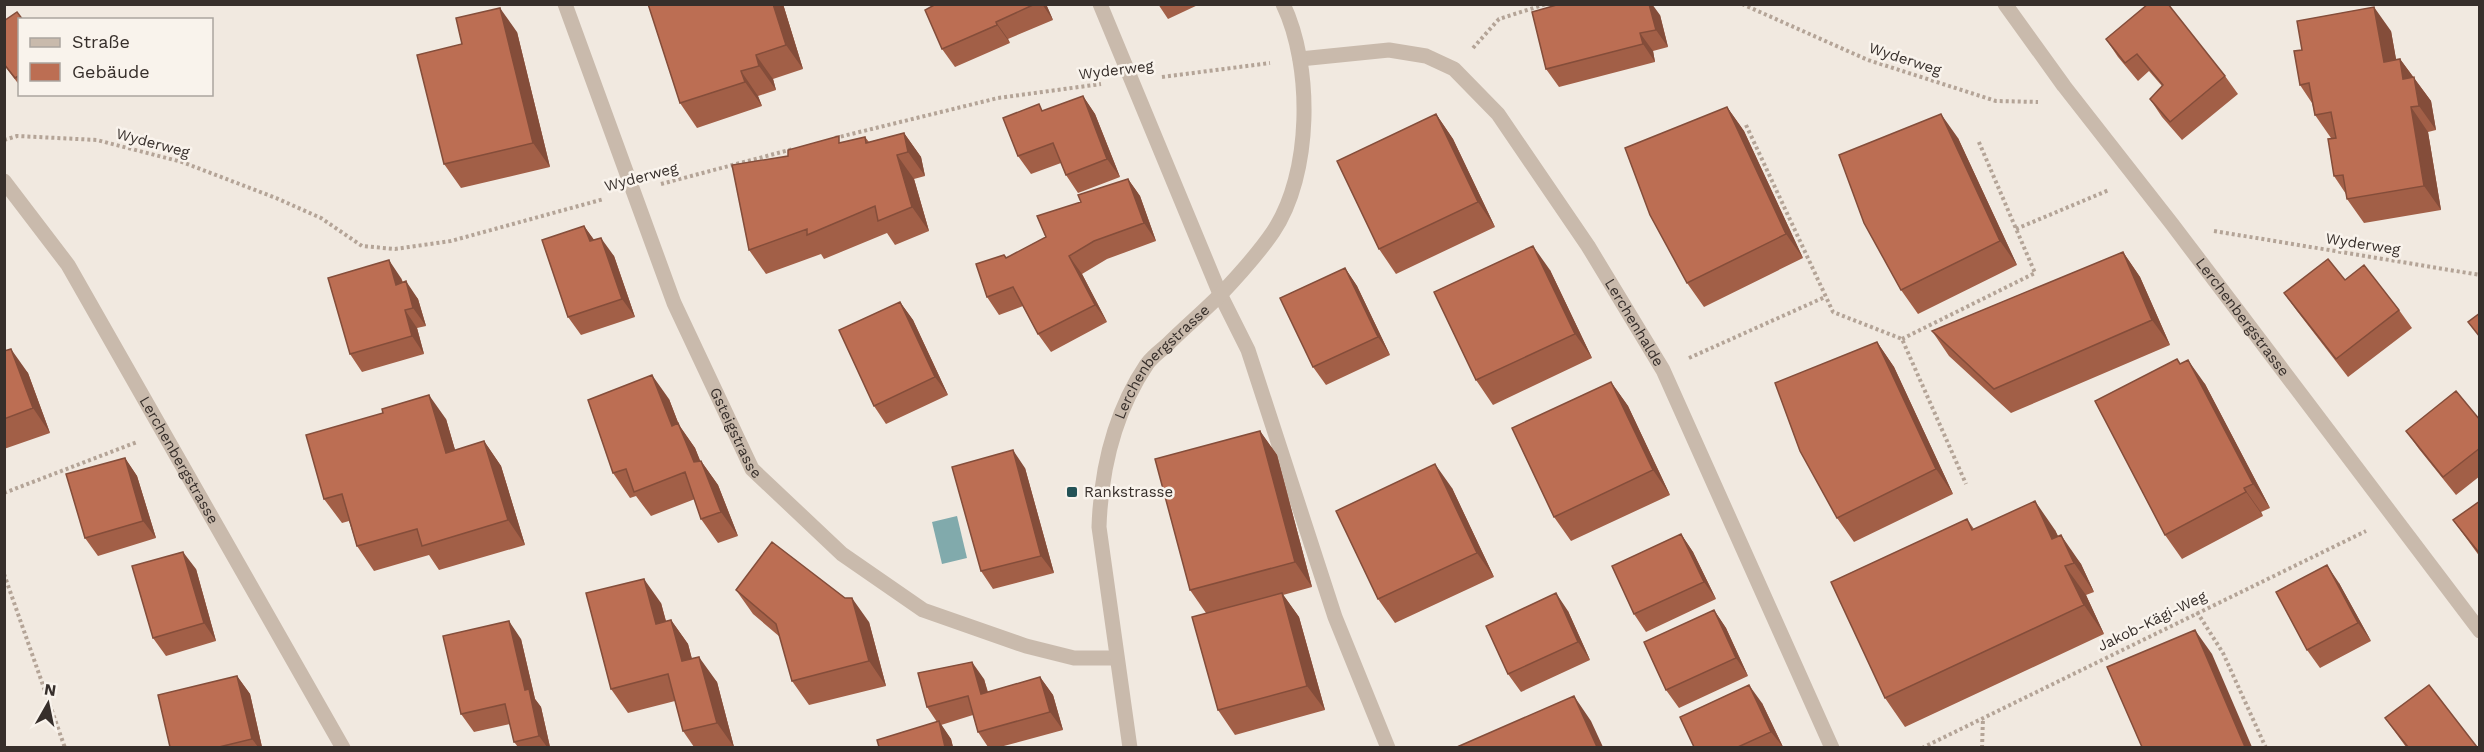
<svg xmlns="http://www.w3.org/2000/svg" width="2484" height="752" font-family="'Work Sans',sans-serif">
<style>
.water{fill:#81aaac}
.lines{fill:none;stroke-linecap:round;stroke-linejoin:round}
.path{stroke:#b4a497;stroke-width:4;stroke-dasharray:3 3;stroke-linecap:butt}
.minor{stroke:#c9baac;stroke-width:15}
.wall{fill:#a25f47}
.shaded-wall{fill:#844d3a}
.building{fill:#bc6e53;stroke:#844d3a;stroke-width:1.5}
.poi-dot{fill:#235256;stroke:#f9f3ec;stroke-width:2}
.labels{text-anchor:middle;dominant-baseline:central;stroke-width:5;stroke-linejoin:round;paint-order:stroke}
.street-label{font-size:15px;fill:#372f2b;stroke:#f9f3ec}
.poi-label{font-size:15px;fill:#372f2b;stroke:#f9f3ec;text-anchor:start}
</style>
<rect width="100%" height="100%" fill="#f1e9e0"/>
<path class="water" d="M957,516L967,558L942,564L932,522Z"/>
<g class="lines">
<path class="path" d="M1742,4L1868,60L1996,101L2038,102
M1473,48L1499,19L1546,4
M1162,77L1270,63
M1746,125L1833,312L1902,339L1966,484
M835,138L998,98L1101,84
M4,140L17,136L97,140L182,162L276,198L321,218L362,246L395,249L451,241L604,199
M661,184L793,149
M2016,229L2109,190
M2214,231L2480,275
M1902,339L2035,273L1978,140
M1689,358L1825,297
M4,493L137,442
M4,574L65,748
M2197,612L2223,653L2266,748
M1922,748L2366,531
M1982,748L1983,718"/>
<g class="minor">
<path id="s1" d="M565,4L674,303L752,469L842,554L923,610L1026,646L1074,658H1116"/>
<path d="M1100,4L1220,294L1248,350L1335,617L1388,748"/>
<path id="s2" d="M2005,4L2064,86L2172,224L2480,631"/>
<path id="s3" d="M1300,59L1389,50L1426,56L1454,69L1498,114L1588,246L1663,370L1832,748"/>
<path id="s4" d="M4,181L68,265L343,748"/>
<path id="s5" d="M1130,748L1099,527C1101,468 1114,413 1147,364C1152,357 1160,351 1167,345C1184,328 1203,312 1220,295C1238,276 1258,254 1273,232C1312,174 1313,67 1283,4"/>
</g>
</g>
<path class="wall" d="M648,4H783L803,69L773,79L776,90L758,96L762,106L697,128L680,103Z
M936,4H1046L1053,20L1008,39L1010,43L955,67L942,49Z
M1158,4H1200L1168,19Z
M1660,15L1668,47L1653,51L1655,62L1559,87L1546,69Z
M20,20V86L4,65Z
M2391,31L2396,60L2400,59L2431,101L2436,130L2428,132L2441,210L2364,223L2347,199L2346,194L2334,176L2331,138L2315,115L2312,103L2300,85L2302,50Z
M517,32L550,167L461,188L444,164L462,44Z
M2106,39L2225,76L2238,94L2182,140L2162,117L2150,99L2162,86L2149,71L2138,81L2118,57Z
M1083,96L1095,114L1120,177L1078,193L1066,175L1061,163L1031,174L1018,156L1044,111Z
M1727,107L1744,131L1803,258L1704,307L1687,283Z
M1436,114L1453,139L1495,227L1396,274L1379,249Z
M904,133L921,157L925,176L914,179L929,231L895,245L887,233L824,259L821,254L766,274L749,250L788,156L865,137L869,142Z
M1958,138L2017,265L1918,314L1901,290Z
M1128,179L1140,196L1156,241L1107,259L1082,274L1107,322L1051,352L1038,334L1023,306L999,315L987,297L1006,258L1046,237L1081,202Z
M584,226L594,240L614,256L635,317L581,335L568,317Z
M2123,252L2140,277L2170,345L2011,413L1949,356L1932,331Z
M1345,268L1357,286L1390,355L1326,385L1313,367Z
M1550,270L1592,358L1493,405L1476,380Z
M401,278L403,282L418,299L426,326L417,328L424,354L362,372L350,354Z
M2345,280L2399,310L2412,328L2348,377L2297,311L2284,293Z
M900,302L913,320L948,395L886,424L874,406Z
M1877,342L1894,367L1953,494L1854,542L1837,518Z
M4,347L6,351L28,373L50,433L4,449Z
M2177,359L2180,364L2205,384L2270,508L2261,512L2263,516L2182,559L2165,535Z
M1611,382L1628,406L1670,495L1571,541L1554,517Z
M669,399L679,425L695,448L700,461H701L718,485L738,536L718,543L701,519L695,499L651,516L636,496L630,498L613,473Z
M446,419L455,450L484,441L501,466L525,545L439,570L429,555L374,571L357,546L349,521L342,523L324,499Z
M2480,420V476L2456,495L2419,449L2406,431Z
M1260,431L1277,455L1312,587L1283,595L1299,617L1325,710L1235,735L1218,710L1206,613L1190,590Z
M125,458L137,476L156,538L98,556L85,538Z
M1025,468L1054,573L993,589L981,571Z
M1452,488L1494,577L1395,623L1378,599Z
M2480,501V557L2453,520Z
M1967,519L1974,529L2055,530L2058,536L2081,564L2094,592L2086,595L2104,634L1905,727L1885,698Z
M1681,534L1693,552L1716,599L1646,632L1634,614Z
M196,569L216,641L166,656L153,638Z
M2339,583L2371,641L2320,668L2307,650Z
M736,590L869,622L886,686L809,705L792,681L780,637L753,614Z
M661,603L666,621L671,620L688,644L692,659L717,682L734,747H694L683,731L675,701L628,713L611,689Z
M1714,610L1726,628L1748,676L1679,708L1666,690Z
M1568,611L1590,660L1521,692L1508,674Z
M521,639L535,699L541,707L550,747H518L514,742L510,724L474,732L461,714Z
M237,676L250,694L262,747H170Z
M1040,677L1053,695L1063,730L1000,747H988L978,732L973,715L941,725L951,739L953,747H879L937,722L927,707L984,679L988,692Z
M1762,703L1783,747H1694Z
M2385,718L2477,747H2406Z"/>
<path class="shaded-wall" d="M773,4H783L803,69L786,45Z
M1042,4H1046L1053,20Z
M1649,4H1652L1660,15L1668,47L1656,30Z
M2374,7L2391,31L2401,86L2384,62Z
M500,8L517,32L550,167L533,143Z
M996,22L1008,39L1010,43L997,25Z
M1640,33L1653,51L1655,62L1643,44Z
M756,55L773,79L776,90L759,66Z
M2400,59L2431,101L2436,130L2419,106L2403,79Z
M741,71L758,96L762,106L745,82Z
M1083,96L1095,114L1120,177L1107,159Z
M1727,107L1744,131L1803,258L1786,234Z
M2411,107L2428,132L2441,210L2424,186Z
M1436,114L1453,139L1495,227L1478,202Z
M1941,114L1958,138L2017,265L2000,241Z
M904,133L921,157L925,176L908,152Z
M897,155L914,179L929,231L912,207Z
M1128,179L1140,196L1156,241L1144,223Z
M584,226L597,244L590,241Z
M601,238L614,256L635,317L622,299Z
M1533,246L1550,270L1592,358L1575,334Z
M2123,252L2140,277L2170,345L2152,320Z
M1069,256L1082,274L1107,322L1095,305Z
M389,260L401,278L408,303L396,285Z
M1345,268L1357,286L1390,355L1378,337Z
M406,281L418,299L426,326L413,308Z
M900,302L913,320L948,395L935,377Z
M405,310L417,328L424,354L412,336Z
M1877,342L1894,367L1953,494L1936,469Z
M11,349L28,373L50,433L33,408Z
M2188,360L2205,384L2270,508L2253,484Z
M652,375L669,399L679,425L695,448L711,487L694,462L672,426Z
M1611,382L1628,406L1670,495L1653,470Z
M429,395L446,419L463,477L446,453Z
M1260,431L1277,455L1312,587L1295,562Z
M484,441L501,466L525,545L508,520Z
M1013,450L1025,468L1054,573L1041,556Z
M125,458L137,476L156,538L143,521Z
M701,461L718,485L738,536L721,512Z
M1435,464L1452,488L1494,577L1477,553Z
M2244,488L2261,512L2263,516L2246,492Z
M2035,501L2055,530L2071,564L2052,539Z
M1681,534L1693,552L1716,599L1704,582Z
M2061,535L2081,564L2094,592L2074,563Z
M183,552L196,569L216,641L204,623Z
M2327,565L2339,583L2371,641L2358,623Z
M2065,566L2086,595L2104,634L2084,605Z
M644,579L661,603L673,648L656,624Z
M1282,593L1299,617L1325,710L1307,686Z
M1556,593L1568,611L1590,660L1578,642Z
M852,598L869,622L886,686L869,661Z
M1714,610L1726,628L1748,676L1736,658Z
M671,620L688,644L699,686L682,661Z
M509,621L521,639L535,699L541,707L550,747H547L539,736L525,690Z
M2195,630L2212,654L2252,747H2245Z
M699,657L717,682L734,747L717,723Z
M972,662L984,679L993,712L981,694Z
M237,676L250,694L262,747H258L252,739Z
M1040,677L1053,695L1063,730L1050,712Z
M1749,685L1762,703L1783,747L1771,732Z
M1574,696L1591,721L1603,747H1597Z
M939,721L951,739L953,747H945Z"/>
<path class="building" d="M648,4H773L786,45L756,55L759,66L741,71L745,82L680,103Z
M936,4H1035L996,22L997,25L942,49L925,10Z
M1560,4H1649L1656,30L1640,33L1643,44L1546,69L1532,12Z
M2148,4H2168L2225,76L2170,122L2150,99L2163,85L2137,54L2125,63L2106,39Z
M2374,7L2384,62L2400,59L2403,79L2414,77L2419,106L2411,107L2424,186L2347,199L2343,175L2334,176L2328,139L2336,138L2331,112L2315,115L2309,83L2300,85L2294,51L2302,50L2297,21Z
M500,8L533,143L444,164L417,55L462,44L456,18Z
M17,12L23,20H20V75L15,78L4,64V21Z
M1083,96L1107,159L1066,175L1053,143L1018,156L1003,118L1039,104L1042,111Z
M1727,107L1786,234L1687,283L1650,215L1625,148Z
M1436,114L1478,202L1379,249L1337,161Z
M1941,114L2000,241L1901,290L1864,223L1839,155Z
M904,133L908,152L897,155L912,207L878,221L875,206L807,235V229L749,250L732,165L788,156V150L839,136V143L865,137L866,143Z
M1128,179L1144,223L1094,241L1069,256L1095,305L1038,334L1013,287L987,297L976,264L1004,255L1006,258L1046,237L1037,216L1081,202L1078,195Z
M584,226L590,241L601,238L622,299L568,317L542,240Z
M1533,246L1575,334L1476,380L1434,292Z
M2123,252L2152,320L1994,389L1932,331Z
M2328,259L2345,280L2364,265L2399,310L2336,359L2284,293Z
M389,260L396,285L406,281L413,308L405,310L412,336L350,354L328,278Z
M1345,268L1378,337L1313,367L1280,298Z
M900,302L935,377L874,406L839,330Z
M2480,313V337L2468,322Z
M1877,342L1936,469L1837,518L1800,451L1775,383Z
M11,349L33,408L4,419V351Z
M2177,359L2180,364L2188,360L2253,484L2244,488L2246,492L2165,535L2095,401Z
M652,375L672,426L678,423L694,462L701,461L721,512L701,519L685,472L634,492L626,469L613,473L588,400Z
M1611,382L1653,470L1554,517L1512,428Z
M2456,391L2480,420V448L2443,477L2406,431Z
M429,395L446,453L484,441L508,520L422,546L417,529L357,546L342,494L324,499L306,435L383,413L382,409Z
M1260,431L1295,562L1190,590L1155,459Z
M1013,450L1041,556L981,571L952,467Z
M125,458L143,521L85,538L66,474Z
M1435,464L1477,553L1378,599L1336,511Z
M2035,501L2052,539L2061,535L2074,563L2065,566L2084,605L1885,698L1831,582L1967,519L1972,530Z
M2480,501V554L2453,520Z
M1681,534L1704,582L1634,614L1612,566Z
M772,542L845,598H852L869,661L792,681L776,624L736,590Z
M183,552L204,623L153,638L132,566Z
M2327,565L2358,623L2307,650L2276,592Z
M644,579L656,624L671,620L682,661L699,657L717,723L683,731L668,674L611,689L586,593Z
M1282,593L1307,686L1218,710L1192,617Z
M1556,593L1578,642L1508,674L1486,626Z
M1714,610L1736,658L1666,690L1644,642Z
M509,621L525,690L529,689L539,736L514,742L505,704L461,714L443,636Z
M2195,630L2245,747H2142L2107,667Z
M972,662L981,694L1040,677L1050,712L978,732L968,696L927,707L918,673Z
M237,676L252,739L219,747H170L158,695Z
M1749,685L1771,732L1738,747H1694L1680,717Z
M2429,685L2477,747H2408L2385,718Z
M1574,696L1597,747H1457Z
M939,721L945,747H879L877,740Z"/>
<rect class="poi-dot" x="1066" y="486" width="12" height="12" rx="3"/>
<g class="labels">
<g class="street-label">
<text transform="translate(1905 59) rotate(18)">Wyderweg</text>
<text transform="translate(1116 70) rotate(-7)">Wyderweg</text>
<text transform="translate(153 143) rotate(15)">Wyderweg</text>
<text transform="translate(641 177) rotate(-15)">Wyderweg</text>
<text transform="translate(2363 244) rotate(9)">Wyderweg</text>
<text stroke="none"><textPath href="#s2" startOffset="393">Lerchenbergstrasse</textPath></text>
<text stroke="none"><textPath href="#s3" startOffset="470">Lerchenhalde</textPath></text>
<text stroke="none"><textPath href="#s5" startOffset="406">Lerchenbergstrasse</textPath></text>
<text stroke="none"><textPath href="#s1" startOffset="462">Gsteigstrasse</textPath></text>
<text stroke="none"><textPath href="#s4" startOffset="330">Lerchenbergstrasse</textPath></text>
<text transform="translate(2152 621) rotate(-26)">Jakob-Kägi-Weg</text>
</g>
<g class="poi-label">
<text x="1084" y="492">Rankstrasse</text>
</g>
</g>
<rect width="2484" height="752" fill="none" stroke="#372f2b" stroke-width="12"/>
<rect x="18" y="18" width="195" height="78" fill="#f9f3ec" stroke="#aba59f" stroke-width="1.5"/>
<rect x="30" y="38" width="30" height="9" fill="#c9baac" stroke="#aba59f" stroke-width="1.5"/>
<text x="72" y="48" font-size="18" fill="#372f2b">Straße</text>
<rect x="30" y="63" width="30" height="18" fill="#bc6e53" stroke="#aba59f" stroke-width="1.5"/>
<text x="72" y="78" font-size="18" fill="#372f2b">Gebäude</text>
<g transform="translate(48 704) rotate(9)" stroke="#f9f3ec" stroke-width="4.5" paint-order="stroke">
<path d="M0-4.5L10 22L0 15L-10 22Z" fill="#372f2b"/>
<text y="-9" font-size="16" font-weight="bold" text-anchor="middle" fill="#372f2b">N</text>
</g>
</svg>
